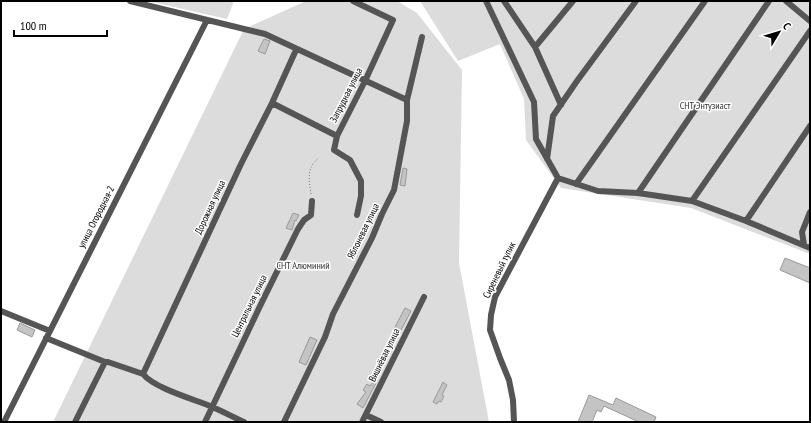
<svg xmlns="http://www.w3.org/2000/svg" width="811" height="423" font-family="'PT Sans Narrow',sans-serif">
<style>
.green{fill:#dcdcdc}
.building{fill:#c4c4c4;stroke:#999}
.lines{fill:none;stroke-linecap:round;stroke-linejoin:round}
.path{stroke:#777;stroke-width:1;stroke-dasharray:1 2;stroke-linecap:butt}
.minor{stroke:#555;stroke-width:6}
.labels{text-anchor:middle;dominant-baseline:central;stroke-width:3;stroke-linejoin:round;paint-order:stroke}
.street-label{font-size:10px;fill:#000;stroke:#fff}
.park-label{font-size:10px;fill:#333;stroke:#fff}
</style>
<rect width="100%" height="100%" fill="#fff"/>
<path class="green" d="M148,1H234L227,19Z
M306,1H397L417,13L462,70L459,263L489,422H53L244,29Z
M420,1H480L481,3V1H810V254L691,208L561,188L526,140L524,99L500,44L458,61Z"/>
<path class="building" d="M264,39L270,41L265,54L258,51Z
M403,168L407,169L405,186L400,185Z
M293,213L299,215L296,221L295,220L292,230L286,228Z
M785,258L810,268V283L780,270Z
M405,308L411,311L400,332L394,329Z
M20,323L35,330L32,337L17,330Z
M310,337L317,340L306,365L299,362Z
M374,381L376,383L363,408L357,404L366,392L363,390L367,384L370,386Z
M443,382L447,385L442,395L444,396L441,402L439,401L437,404L433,402Z
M589,395L613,405L616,398L656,417L654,422H639L604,406L601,412L597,410L592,422H578Z"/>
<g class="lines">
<path class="path" d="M311,194C309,179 306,168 319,158"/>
<path class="minor" d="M130,1L265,34L407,100
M353,1L393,20L365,81L337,136L334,150L350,160L361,181V196L357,215
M486,1L534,102L536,139L558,178L598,191L638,193L692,201L746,221L810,248
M504,1L535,47L561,105
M786,1L810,21
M535,47L573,1
M272,103L337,136
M547,159L553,116L577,81L636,1
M576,184L705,1
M638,193L769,1
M692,201L810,31
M746,221L810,126
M804,245L802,232L810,212
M1,311L50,331
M46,338L105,362H108L143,374C154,388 193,399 210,406C222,411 233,417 244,422
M143,374L241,164L272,103L296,50
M366,415L381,422
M4,422L207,20
M75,422L105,362
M205,422L262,302L298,229L304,220L311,215L312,201
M284,422L325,337L333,314L372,238L382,214L394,190L407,121V100L422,37
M362,422L424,297
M514,422L513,400L509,380L500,358L490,330L491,315L495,297L558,178"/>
</g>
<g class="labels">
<g class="street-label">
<text transform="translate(346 95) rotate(-63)">Запрудная улица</text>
<text transform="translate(210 207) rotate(-65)">Дорожная улица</text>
<text transform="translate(96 217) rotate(-63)">улица Огородная-2</text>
<text transform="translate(363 231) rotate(-64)">Яблоневая улица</text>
<text transform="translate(499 270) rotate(-64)">Сиреневый тупик</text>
<text transform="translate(249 306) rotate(-64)">Центральная улица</text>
<text transform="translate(384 355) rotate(-64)">Вишнёвая улица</text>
</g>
<g class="park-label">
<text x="705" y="105">СНТ Энтузиаст</text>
<text x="303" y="265">СНТ Алюминий</text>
</g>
</g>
<rect width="811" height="423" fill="none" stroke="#000000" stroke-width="4"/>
<g transform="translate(779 32) rotate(52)" stroke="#ffffff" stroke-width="3" paint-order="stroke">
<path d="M0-3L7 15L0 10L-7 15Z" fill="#000000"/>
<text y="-6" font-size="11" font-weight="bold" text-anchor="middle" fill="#000000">С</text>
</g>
<path d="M14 30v6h93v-6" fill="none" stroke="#000000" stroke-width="2"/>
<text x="20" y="30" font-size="12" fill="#000000" stroke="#ffffff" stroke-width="3" paint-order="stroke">100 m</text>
</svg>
